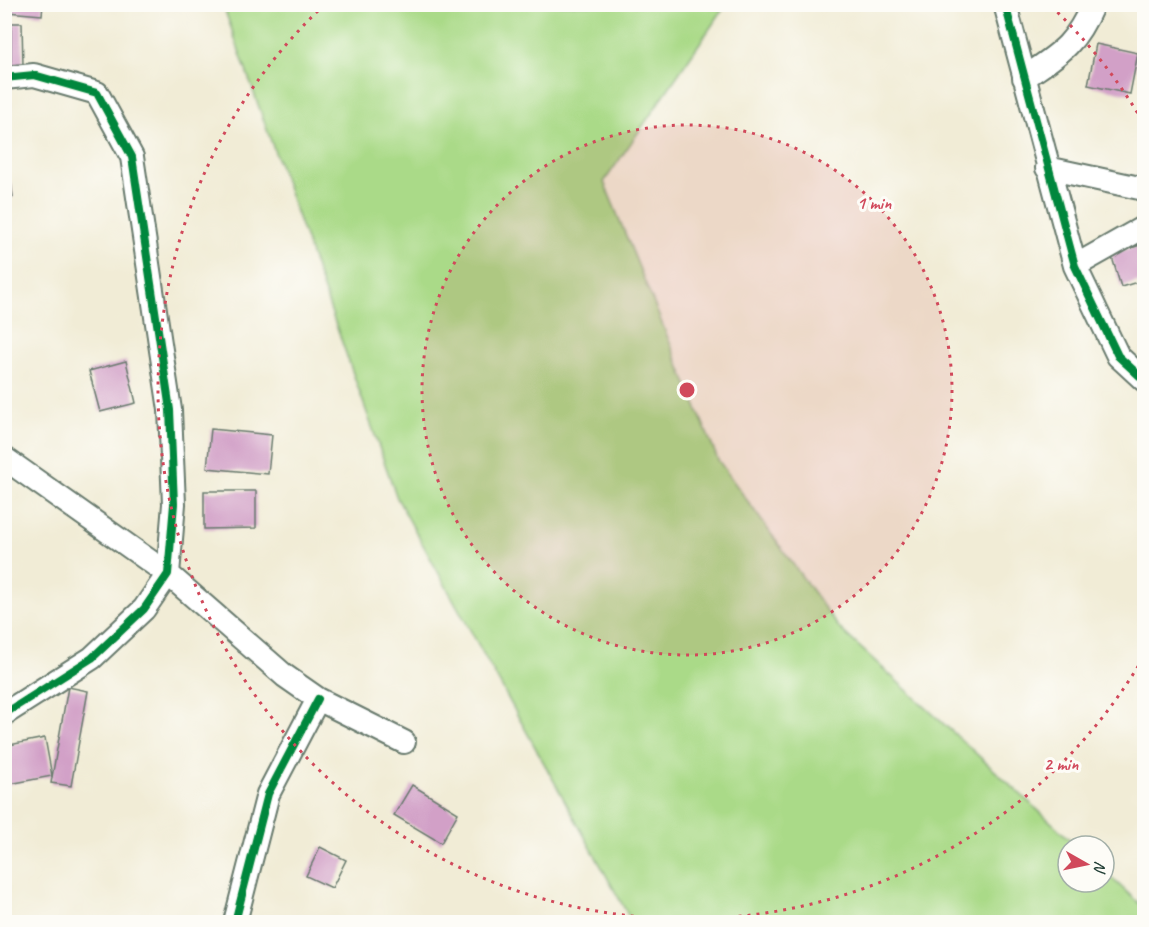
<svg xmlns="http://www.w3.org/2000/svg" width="1149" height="927" font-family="Caveat,sans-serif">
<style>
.green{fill:#aada88;stroke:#648c5e;stroke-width:1.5}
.building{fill:#d2a0c7}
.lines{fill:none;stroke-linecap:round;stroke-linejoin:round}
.minor-casing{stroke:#687a6d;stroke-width:26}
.minor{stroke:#fff;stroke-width:22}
.cycleway-casing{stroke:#fdfcf7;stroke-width:11}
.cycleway{stroke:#00873e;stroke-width:8}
.ring{fill:none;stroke:#d1495b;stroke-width:3;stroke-dasharray:3 6}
.centre{fill:#d1495b;stroke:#fdfcf7;stroke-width:3}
.ring-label{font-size:18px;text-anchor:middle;font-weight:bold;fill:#d1495b;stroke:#fdfcf7;stroke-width:6;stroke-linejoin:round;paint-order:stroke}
</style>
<rect width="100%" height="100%" fill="#fdfcf7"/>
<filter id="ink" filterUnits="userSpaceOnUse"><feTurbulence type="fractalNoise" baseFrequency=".0167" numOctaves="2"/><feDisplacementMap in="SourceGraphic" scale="12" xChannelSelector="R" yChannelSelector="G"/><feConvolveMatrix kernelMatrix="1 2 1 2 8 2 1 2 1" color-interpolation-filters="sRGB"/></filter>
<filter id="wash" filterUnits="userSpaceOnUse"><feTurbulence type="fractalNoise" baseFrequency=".008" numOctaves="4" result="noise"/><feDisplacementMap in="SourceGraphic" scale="24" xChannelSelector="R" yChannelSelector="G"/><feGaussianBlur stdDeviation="1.35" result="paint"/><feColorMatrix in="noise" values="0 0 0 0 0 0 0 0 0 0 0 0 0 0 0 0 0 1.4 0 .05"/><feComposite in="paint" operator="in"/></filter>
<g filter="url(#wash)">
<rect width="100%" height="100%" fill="#f1ecd6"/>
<path class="green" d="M223,5H726L604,182L718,460L839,628L1077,846H1068V882H1104V871L1144,908V922H632L397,498Z"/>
<g id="blocks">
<path class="building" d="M7,4H43L42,15L7,12Z
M1056,4H1078L1077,12L1056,5Z
M11,23H22L23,66H11Z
M1096,44L1138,53L1130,94L1088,85Z
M4,102L11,103L7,137H4Z
M11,182L13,197L4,198V183Z
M1144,244V280L1121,287L1111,254Z
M126,361L136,403L100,412L89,371Z
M211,429L272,435L268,474L207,468Z
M204,491H256V528L204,529Z
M68,687L88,691L71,786L51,783Z
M45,738L52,776L4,785V746Z
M412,785L458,813L441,843L394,815Z
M320,847L346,860L332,888L306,876Z"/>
</g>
</g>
<g filter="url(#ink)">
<use href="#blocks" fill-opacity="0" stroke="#687a6d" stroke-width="1.5"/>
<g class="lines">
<g class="minor-casing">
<path id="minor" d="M1005,4L1075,266L1118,356L1144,380
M4,78L34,75L97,93L132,157L170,410L174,504L168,574L144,609L92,658L4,714
M1024,78C1060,53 1074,47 1093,4
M1047,168L1144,189
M1075,266L1144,227
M4,458L168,574L285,676L318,699L404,742
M235,922L268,794L318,699"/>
</g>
<use href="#minor" class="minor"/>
<g class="cycleway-casing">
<path id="cycleway" d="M1005,4L1075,266L1118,356L1144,380
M4,78L34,75L97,93L132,157L170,410L174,504L168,574L144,609L92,658L4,714
M235,922L268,794L318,699"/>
</g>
<use href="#cycleway" class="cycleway"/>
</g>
</g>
<circle cx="687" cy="390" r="265" fill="#d1495b" fill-opacity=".12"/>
<g class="ring">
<circle cx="687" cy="390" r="265"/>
<path d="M1143 658A529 529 0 1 1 323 6M1051 6A529 529 0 0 1 1143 122"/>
</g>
<circle cx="687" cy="390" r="9" class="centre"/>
<g class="ring-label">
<text x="874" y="209">1 min</text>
<text x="1061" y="770">2 min</text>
</g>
<rect width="1149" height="927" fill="none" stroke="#fdfcf7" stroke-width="24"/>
<g transform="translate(1086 864) rotate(99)"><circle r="28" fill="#fdfcf7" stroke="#a4b0a9" stroke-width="1.5"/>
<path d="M0-4.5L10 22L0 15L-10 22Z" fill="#d1495b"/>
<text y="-9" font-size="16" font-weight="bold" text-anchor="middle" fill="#1f3d34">N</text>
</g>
</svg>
